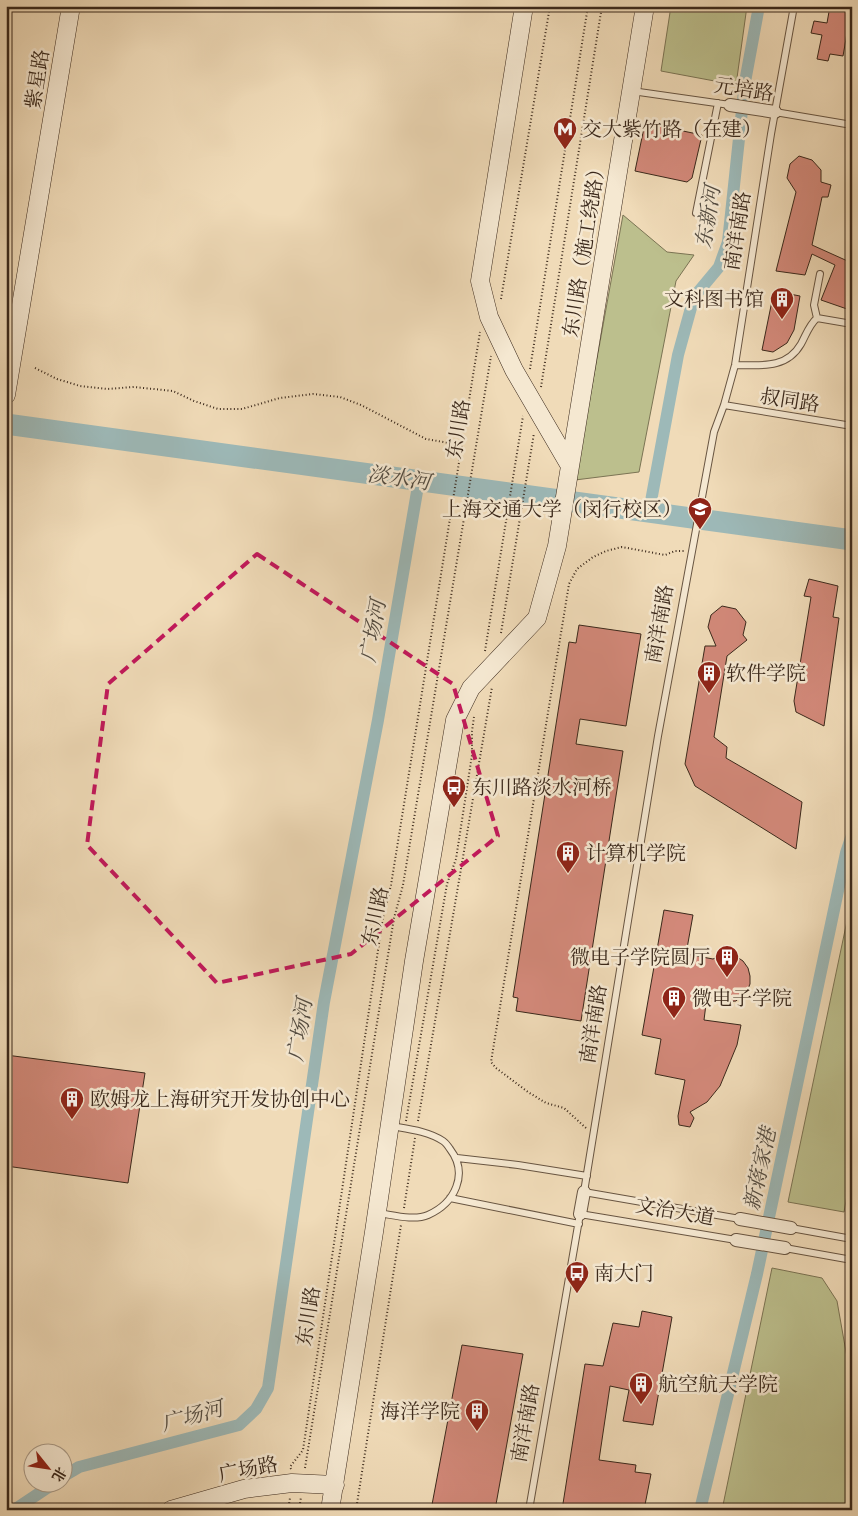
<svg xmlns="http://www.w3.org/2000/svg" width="858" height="1516" font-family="'IM FELL Great Primer','Noto Serif SC',serif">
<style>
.green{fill:#bcbf8d;stroke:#7b7454}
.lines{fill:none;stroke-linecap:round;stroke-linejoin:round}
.canal{stroke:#9db9b8;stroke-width:12}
.river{stroke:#9db9b8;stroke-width:21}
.building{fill:#d3897a;stroke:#3a281b}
.lane-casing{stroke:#685542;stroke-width:8}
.street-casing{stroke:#685542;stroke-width:14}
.secondary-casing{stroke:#3a281b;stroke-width:19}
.path{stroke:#3a281b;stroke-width:2;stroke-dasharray:1 2.5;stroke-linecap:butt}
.lane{stroke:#f5e8d1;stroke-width:6}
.street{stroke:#f5e8d1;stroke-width:12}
.secondary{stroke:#f5e8d1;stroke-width:18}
.marked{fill:none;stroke:#c2185b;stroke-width:4;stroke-dasharray:10 6;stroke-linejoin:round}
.labels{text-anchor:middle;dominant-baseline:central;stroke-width:5;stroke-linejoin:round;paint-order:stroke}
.street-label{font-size:20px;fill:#3a281b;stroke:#f5e8d1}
.poi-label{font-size:20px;fill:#3a281b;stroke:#f5e8d1;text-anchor:start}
.water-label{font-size:21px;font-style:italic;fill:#534c42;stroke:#f5e8d1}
</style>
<rect width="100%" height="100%" fill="#f0dbb8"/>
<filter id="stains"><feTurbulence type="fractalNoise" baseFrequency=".004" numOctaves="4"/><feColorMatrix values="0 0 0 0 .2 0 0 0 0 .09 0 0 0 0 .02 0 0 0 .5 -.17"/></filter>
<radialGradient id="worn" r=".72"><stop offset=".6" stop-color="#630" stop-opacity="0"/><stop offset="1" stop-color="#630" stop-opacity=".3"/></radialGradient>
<path class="green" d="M671,6H747L736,85L661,71Z
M623,215L667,252L694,255L676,281L639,472L575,480Z
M852,897V1167L844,1212L788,1202Z
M772,1268L822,1278L837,1301L852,1386V1499L840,1510H722Z"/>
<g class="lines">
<path class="canal" d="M649,512L678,355L694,297L719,267L728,242L745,82L759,6
M62,1477L79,1467L239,1425L256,1409L268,1388L324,1002L378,720L419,480
M14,1510L53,1484
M700,1510L757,1274L846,853L852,835"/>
<path class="river" d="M6,424L852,540"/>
</g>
<path class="building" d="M830,6H852V34L847,33L843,56L830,54L828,61L817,59L822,35L811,33L814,21L827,23Z
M645,123L702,135L692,178L687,182L635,171Z
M799,156L812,160L821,170V182L831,185L828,197H822L812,245L852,263V301L847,309L821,300L835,265L812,254L805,275L776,271L796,192L787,178L790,164Z
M774,291L800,296L794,330L787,343L773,352L762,350Z
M809,579L838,586L833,617L839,618L824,726L796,712L794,701L811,597L804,596Z
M722,606L736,609L746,622L743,635L747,640L727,656L714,737L727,747L726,758L802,802L796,849L695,786L685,764L705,646H716L708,627L711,615Z
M579,625L641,634L626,726L580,719L576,744L623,751L581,1021L516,1011L518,998L513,997L569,642L576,643Z
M664,910L693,915L686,954L713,959L720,956L729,955L737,957L743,961L748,968L750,976V984L747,991L736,1001L721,1002L707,996L704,1020L741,1025L737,1045L720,1086L707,1102L690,1112L694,1118L690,1127L679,1125L678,1116L685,1080L655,1074L661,1039L642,1035Z
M6,1055L145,1073L128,1183L6,1166Z
M642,1311L672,1317L653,1425L623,1421L629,1390L610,1386L599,1460L636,1465L635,1472L651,1474L644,1510H562L585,1364L603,1366L613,1323L639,1327Z
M462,1345L523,1354L495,1510H431Z"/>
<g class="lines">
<g class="lane-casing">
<path id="lane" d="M632,91L730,105
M775,112L852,125
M696,213L718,103
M817,318L814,305L820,274
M735,365C759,365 786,370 801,344C806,335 809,325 817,318L852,324
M724,405L852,426
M457,1158L518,1165L587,1176
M450,1198L579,1224
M378,1213C393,1215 414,1221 428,1215C455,1203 469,1174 450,1149C448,1146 446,1143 443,1141C428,1131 408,1129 391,1126
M740,1219L584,1192L658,736L714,432L724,405L735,365L771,134L794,6
M791,1228L852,1239
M785,1248L852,1260
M529,1510L580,1214L736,1240"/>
</g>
<g class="street-casing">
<path id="street" d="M730,105L775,112
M580,1214L584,1192
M740,1219L791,1228
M736,1240L785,1248"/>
</g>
<g class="secondary-casing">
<path id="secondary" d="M524,6L480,281L489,317L514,370L570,466
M6,395L71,6
M171,1510L244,1489L292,1483L335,1485
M330,1510L374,1232L414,961L455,720L471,688L537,618L557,546L645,6"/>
</g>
<path class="path" d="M501,299L550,6
M35,368L57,379L80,386L107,389L134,387L173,391L194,401L218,409H242L280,398L313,394L340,397L361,405L426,439L461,445
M530,369L588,6
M541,387L602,6
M501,633L534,433
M485,651L523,416
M406,1121L447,884L456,859L472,755V731L474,717
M418,1121L492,687
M586,1128L564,1108L546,1103L528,1092L496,1068L491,1062L569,584L577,569L593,557L606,551L622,547L665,555L675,551H684
M404,1208L415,1138
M305,1468L394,918L403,885L491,356
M291,1469L290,1467L303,1450L383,917L391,885L480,332
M288,1510L290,1498
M299,1510L301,1497
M356,1510L401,1225"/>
<use href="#lane" class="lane"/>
<use href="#street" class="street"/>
<use href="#secondary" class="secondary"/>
</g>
<path class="marked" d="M257,554L453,684L498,836L351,954L217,983L87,845L108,684Z"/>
<defs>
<g id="metro-pin" transform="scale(1.25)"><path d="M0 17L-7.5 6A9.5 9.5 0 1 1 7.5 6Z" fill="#8f2418" stroke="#f5e8d1"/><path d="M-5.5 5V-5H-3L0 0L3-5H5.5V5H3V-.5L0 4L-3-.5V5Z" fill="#fff"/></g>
<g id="building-pin" transform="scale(1.25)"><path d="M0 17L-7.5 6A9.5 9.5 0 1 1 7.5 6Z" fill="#8f2418" stroke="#f5e8d1"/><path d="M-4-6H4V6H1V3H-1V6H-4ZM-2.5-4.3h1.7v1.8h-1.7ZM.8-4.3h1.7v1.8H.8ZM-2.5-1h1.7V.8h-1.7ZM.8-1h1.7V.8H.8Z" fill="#fff"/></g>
<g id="university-pin" transform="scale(1.25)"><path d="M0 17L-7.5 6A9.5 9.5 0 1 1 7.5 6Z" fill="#8f2418" stroke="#f5e8d1"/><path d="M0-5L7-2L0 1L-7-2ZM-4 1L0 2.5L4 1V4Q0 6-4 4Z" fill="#fff"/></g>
<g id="bus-pin" transform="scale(1.25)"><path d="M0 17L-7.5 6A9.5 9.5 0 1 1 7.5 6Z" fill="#8f2418" stroke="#f5e8d1"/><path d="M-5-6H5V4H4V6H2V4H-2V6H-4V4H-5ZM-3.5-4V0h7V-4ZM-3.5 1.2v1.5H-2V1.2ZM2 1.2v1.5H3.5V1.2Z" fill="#fff"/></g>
</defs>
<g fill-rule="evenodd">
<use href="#metro-pin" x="565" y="129"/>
<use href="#building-pin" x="782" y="299"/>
<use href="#university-pin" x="700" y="509"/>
<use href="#building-pin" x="709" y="673"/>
<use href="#bus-pin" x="454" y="787"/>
<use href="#building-pin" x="568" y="853"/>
<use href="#building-pin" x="727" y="957"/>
<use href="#building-pin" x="674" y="998"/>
<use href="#building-pin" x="72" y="1099"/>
<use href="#bus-pin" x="577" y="1273"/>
<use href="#building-pin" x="641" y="1384"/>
<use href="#building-pin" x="477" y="1411"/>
</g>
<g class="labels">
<g class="street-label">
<text transform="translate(37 79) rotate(-81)">紫星路</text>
<text transform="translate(744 89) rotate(9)">元培路</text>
<text transform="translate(737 231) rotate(-81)">南洋南路</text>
<text transform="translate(584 248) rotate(-81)">东川路（施工绕路）</text>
<text transform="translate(790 400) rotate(9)">叔同路</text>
<text transform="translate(458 429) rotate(-81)">东川路</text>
<text transform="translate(659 624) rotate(-80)">南洋南路</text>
<text transform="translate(375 916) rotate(-78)">东川路</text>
<text transform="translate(593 1024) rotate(-81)">南洋南路</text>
<text transform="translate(675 1211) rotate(10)">文治大道</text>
<text transform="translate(308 1316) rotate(-81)">东川路</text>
<text transform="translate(525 1423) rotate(-80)">南洋南路</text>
<text transform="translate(248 1469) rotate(-11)">广场路</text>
</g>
<g class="poi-label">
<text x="582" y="129">交大紫竹路（在建）</text>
<text x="764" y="299" text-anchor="end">文科图书馆</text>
<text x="682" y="509" text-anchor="end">上海交通大学（闵行校区）</text>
<text x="726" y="673">软件学院</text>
<text x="472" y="787">东川路淡水河桥</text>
<text x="586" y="853">计算机学院</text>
<text x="710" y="957" text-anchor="end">微电子学院圆厅</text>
<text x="692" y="998">微电子学院</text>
<text x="90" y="1099">欧姆龙上海研究开发协创中心</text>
<text x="594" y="1273">南大门</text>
<text x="658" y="1384">航空航天学院</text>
<text x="460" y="1411" text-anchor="end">海洋学院</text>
</g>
<g class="water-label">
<text transform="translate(708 217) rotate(-81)">东新河</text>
<text transform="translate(399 478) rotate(8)">淡水河</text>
<text transform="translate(373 631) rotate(-80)">广场河</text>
<text transform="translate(300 1030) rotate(-81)">广场河</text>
<text transform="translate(760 1169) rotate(-78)">新蒋家港</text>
<text transform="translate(192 1416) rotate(-15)">广场河</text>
</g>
</g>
<rect width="858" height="1516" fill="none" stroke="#f0dbb8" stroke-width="25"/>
<rect x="8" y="8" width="843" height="1501" fill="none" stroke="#3a281b" stroke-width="2.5"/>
<rect x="12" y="12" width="833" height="1491" fill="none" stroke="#3a281b"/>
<g transform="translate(48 1468) rotate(120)"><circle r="24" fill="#f5e8d1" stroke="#aa9b88"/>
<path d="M0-4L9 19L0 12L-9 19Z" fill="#8f2418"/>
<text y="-8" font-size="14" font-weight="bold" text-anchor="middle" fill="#3a281b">北</text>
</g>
<rect width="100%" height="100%" filter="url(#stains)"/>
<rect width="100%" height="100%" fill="url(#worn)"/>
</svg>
